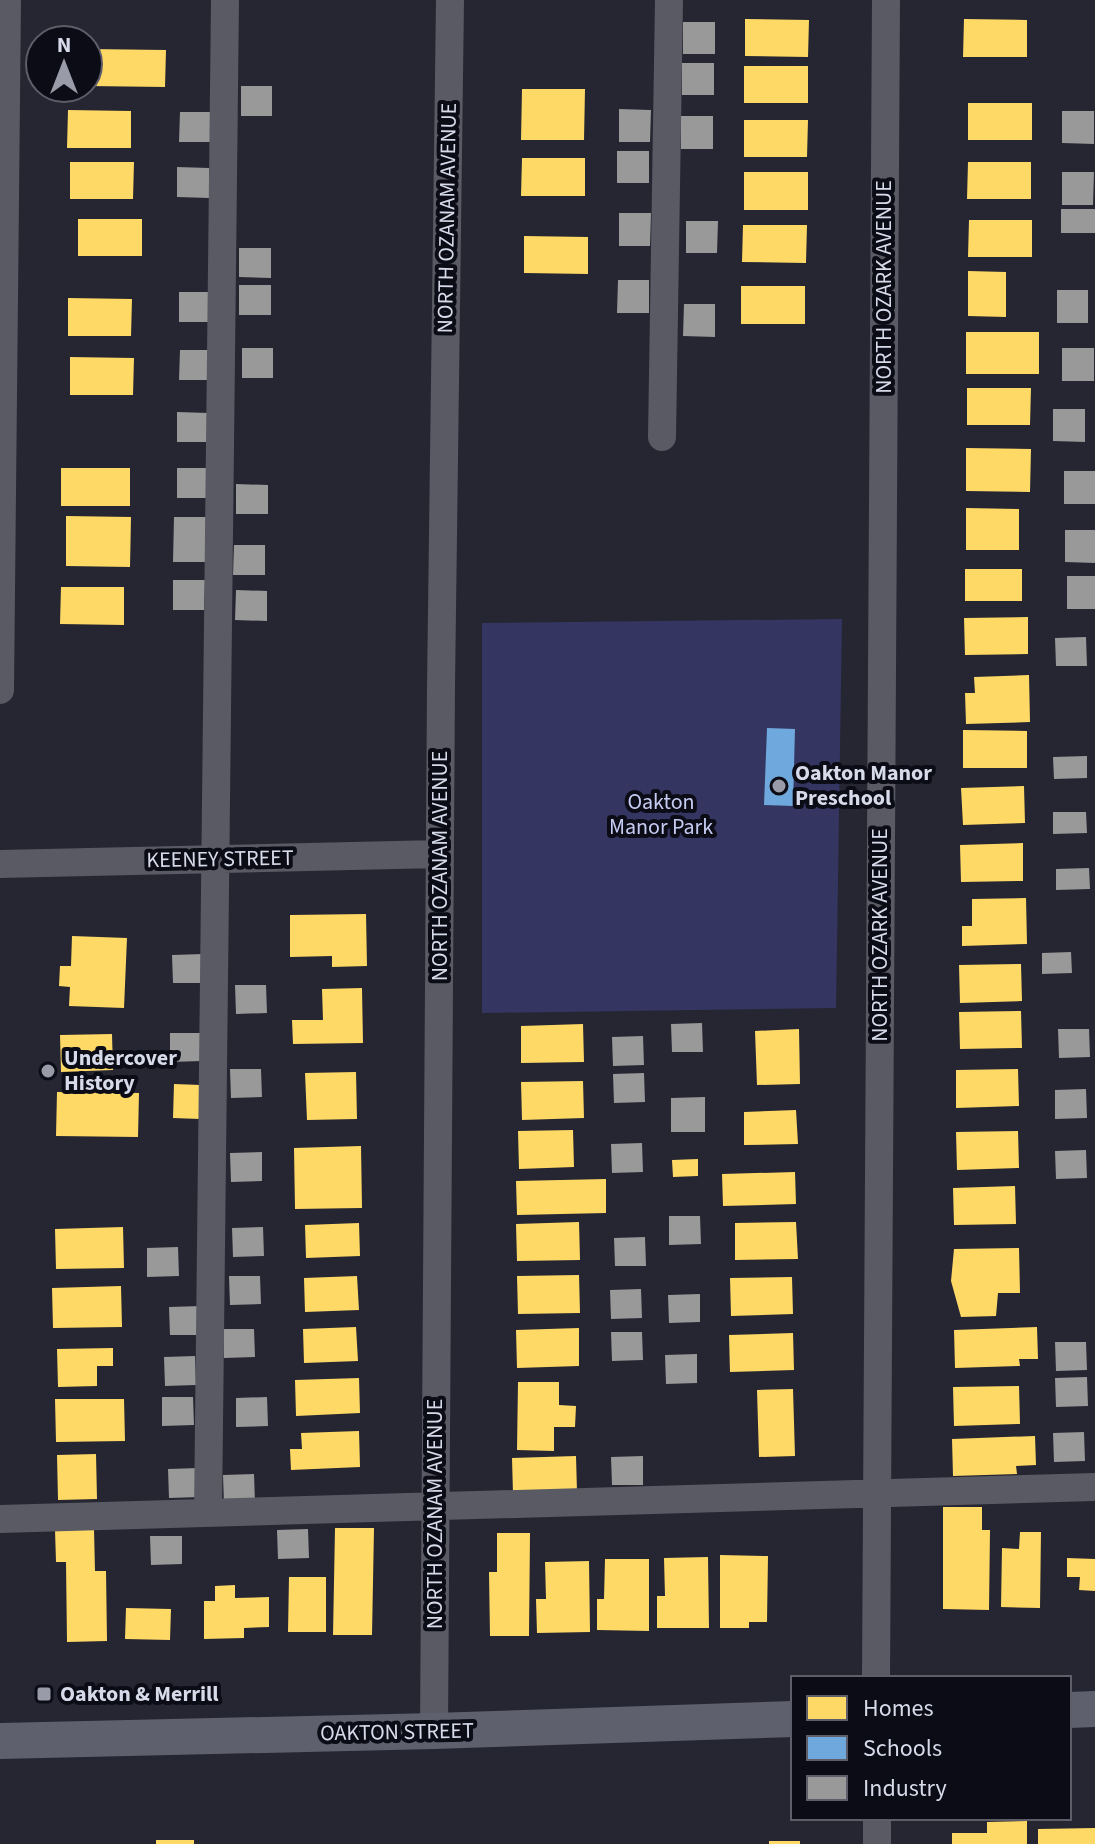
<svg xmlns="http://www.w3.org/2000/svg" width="1095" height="1844" font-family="'Source Sans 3',sans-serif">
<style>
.green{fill:#343661}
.homes{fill:#ffd966}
.schools{fill:#6fa8dc}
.industry{fill:#999}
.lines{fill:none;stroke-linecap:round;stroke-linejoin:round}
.minor{stroke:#595a63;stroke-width:28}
.major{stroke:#5e606e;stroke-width:36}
.poi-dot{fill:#999ba9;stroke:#0b0c16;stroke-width:3}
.labels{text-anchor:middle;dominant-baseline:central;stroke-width:8;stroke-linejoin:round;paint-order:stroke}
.street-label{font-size:22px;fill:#d7dae9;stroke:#0b0c16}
.poi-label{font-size:22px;font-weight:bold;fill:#d7dae9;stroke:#0b0c16;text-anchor:start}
.park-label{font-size:22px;fill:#c6cbf2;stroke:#0b0c16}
</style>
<rect width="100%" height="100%" fill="#252632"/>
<path class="green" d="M842,619L836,1008L482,1013V623Z"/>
<path class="homes" d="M745,19L809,20L808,57L745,56Z
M964,19L1027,20V57H963Z
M88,49L166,50L165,87L88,86Z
M744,66H808V103H744Z
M522,89H585L584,140H521Z
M968,103H1032V140H968Z
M68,110L131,111V148H67Z
M744,120H808L807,157H744Z
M522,158H585V196H521Z
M70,162H134L133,199H70Z
M968,162H1031V199H967Z
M744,172H808V210H744Z
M78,219H142V256H78Z
M969,220H1032V257H968Z
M743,225H807L806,263L742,262Z
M524,236L588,237V274L524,273Z
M968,271L1006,272V317L968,316Z
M741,286H805V324H741Z
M68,298L132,299L131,336H68Z
M966,332H1039V374H966Z
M70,357L134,358L133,395H70Z
M967,388H1031L1030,425H967Z
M966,448L1031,449L1030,492L966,491Z
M61,468H130V506H61Z
M966,508L1019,509V550H966Z
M66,516L131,517L130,567L66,566Z
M965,569H1022V601H965Z
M61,587H124V625L60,624Z
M1028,617V654L965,655L964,618Z
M1029,675L1030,722L966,724L965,693H975L974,677Z
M963,730L1027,731V768H963Z
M1024,786L1025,823L963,825L961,788Z
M1023,843V881L961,882L960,845Z
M1026,898L1027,944L962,946V926H972V899Z
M366,914L367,966L332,967V956L290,957V915Z
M72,936L127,938L124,1008L69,1006L70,987L59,986L60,966H71Z
M1021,964L1022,1001L960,1003L959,965Z
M362,988L363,1043L293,1044L292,1020H323L322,989Z
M1021,1011L1022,1048L960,1049L959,1012Z
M583,1024L584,1062L521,1063V1026Z
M799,1029L800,1084L757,1085L755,1031Z
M112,1034L113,1070L61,1072L60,1035Z
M1018,1069L1019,1106L956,1108V1070Z
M356,1072L357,1119L307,1120L305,1073Z
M583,1081L584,1118L522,1120L521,1082Z
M174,1084L201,1085L200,1119L173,1118Z
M57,1092L139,1093L138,1137L56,1136Z
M796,1110L798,1144L744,1145V1112Z
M573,1130L574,1167L519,1169L518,1131Z
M1018,1131L1019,1168L957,1170L956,1132Z
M361,1146L362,1208L295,1209L294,1148Z
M698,1159V1176L673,1177L672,1160Z
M795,1172L796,1204L723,1206L722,1174Z
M606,1179V1213L517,1215L516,1181Z
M1015,1186L1016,1224L954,1225L953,1188Z
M579,1222L580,1260L517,1261L516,1224Z
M796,1222L798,1259L735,1260V1223Z
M359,1223L360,1256L306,1258L305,1225Z
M123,1227L124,1268L56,1269L55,1229Z
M1019,1248L1020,1293H998L996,1316L961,1317L951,1281L954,1249Z
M579,1275L580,1313L518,1314L517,1276Z
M357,1276L359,1310L305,1312L304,1278Z
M792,1277L793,1314L731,1316L730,1278Z
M121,1286L122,1327L53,1328L52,1288Z
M356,1327L358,1361L304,1363L303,1329Z
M1037,1327L1038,1359H1019L1020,1366L955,1368L954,1330Z
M579,1328V1366L517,1368L516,1330Z
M793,1333L794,1370L730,1372L729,1335Z
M113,1348V1366H97V1386L58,1387L57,1349Z
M359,1378L360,1413L296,1416L295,1380Z
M518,1382H559V1405L576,1406L575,1427H554V1451L517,1450Z
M1019,1386L1020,1424L954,1426L953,1387Z
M793,1389L795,1456L759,1457L757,1390Z
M55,1399H124L125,1441L56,1442Z
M359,1431L360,1467L291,1470L290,1449H302L301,1433Z
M1035,1436L1036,1465L1016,1466L1017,1474L953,1476L952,1439Z
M96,1454L97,1499L58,1500L57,1455Z
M576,1456L577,1492L513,1494L512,1458Z
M943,1507H982V1530H990L989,1610L943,1609Z
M335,1528H374L372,1635H333Z
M94,1529L95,1571H106L107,1641L67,1642L66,1562H56L55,1530Z
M1020,1532H1041L1040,1608L1001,1607L1002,1548L1019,1549Z
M497,1533H530L529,1636H490L489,1572H497Z
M720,1555L768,1556L767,1622H749V1628H720Z
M708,1557L709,1628H657V1596H665L664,1558Z
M1067,1558L1095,1559V1591L1079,1590L1080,1577H1067Z
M605,1559H649V1631L597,1630V1599H604Z
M589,1561L590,1632L537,1633L536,1599H546L545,1562Z
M289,1577H326V1632H288Z
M235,1585V1598L269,1597V1627L244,1628V1638L204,1639V1601H215V1586Z
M126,1608L171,1609L170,1640L125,1639Z
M1027,1821V1844H952V1833H987V1822Z
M1095,1828V1844H1038V1829Z
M156,1840H194V1844H156Z
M769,1841H800V1844H769Z"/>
<path class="schools" d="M767,728L795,729L793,806L764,805Z"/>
<path class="industry" d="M683,22H715V54H683Z
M682,63H714V95H682Z
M241,86H272V116H241Z
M619,109L651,110L650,142H619Z
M1062,111H1094V144L1062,143Z
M180,112H211V142H179Z
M681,116H713V149H681Z
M617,151H649V183H617Z
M177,167L209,168V198L177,197Z
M1062,172H1094L1093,205H1062Z
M1061,209H1095V233H1061Z
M619,213H651L650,246H619Z
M686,221H718L717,253H686Z
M239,248H271V278L239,277Z
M618,280H649V313H617Z
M239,285H271V315H239Z
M1057,290H1088V323H1057Z
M179,292H210V322H179Z
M684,304H715V337L683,336Z
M242,348H273V378H242Z
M1062,348H1094V381H1062Z
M180,350H211V380H179Z
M1053,409H1085V442L1053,441Z
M177,412L209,413V442H177Z
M177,468H212L211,498H177Z
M1064,471H1095V504H1064Z
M236,484L268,485V514H236Z
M174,517H206L205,562H173Z
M1065,530H1095V563L1065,562Z
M234,545H265V575H233Z
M1067,576H1095V609H1067Z
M173,580H205L204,610H173Z
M236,590L267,591V621L235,620Z
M1086,637L1087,666H1056L1055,638Z
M1087,756V778L1054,779L1053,757Z
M1053,812H1086L1087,833L1053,834Z
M1089,868L1090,889L1056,890V869Z
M1071,952L1072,973L1042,974V953Z
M203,954L204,983H173L172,955Z
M235,985H266L267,1013L236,1014Z
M702,1023L703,1052H672L671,1024Z
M1058,1029H1089L1090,1057L1059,1058Z
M170,1033H201L202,1061L170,1062Z
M643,1036L644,1065L613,1066L612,1037Z
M230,1069H261L262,1097L231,1098Z
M644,1073L645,1102L614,1103L613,1074Z
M1086,1089L1087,1118L1055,1119V1090Z
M705,1097V1132H671V1098Z
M642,1143L643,1172L612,1173L611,1144Z
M1086,1150L1087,1178L1056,1179L1055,1151Z
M262,1152V1181L231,1182L230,1153Z
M669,1216H700L701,1244L669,1245Z
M263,1227L264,1256L233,1257L232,1228Z
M645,1237L646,1266H615L614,1238Z
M178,1247L179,1276L147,1277V1248Z
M229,1276H260L261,1304L230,1305Z
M641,1289L642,1318L611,1319L610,1290Z
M700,1294V1322L669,1323L668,1295Z
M201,1306V1335H170L169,1307Z
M223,1329H254L255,1357L224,1358Z
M611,1332H642L643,1360L612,1361Z
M1055,1342H1086L1087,1370L1056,1371Z
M697,1354V1383L666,1384L665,1355Z
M195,1356L196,1385L165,1386L164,1357Z
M1087,1377L1088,1406L1056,1407L1055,1378Z
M162,1397H193L194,1425L162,1426Z
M267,1397L268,1426L236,1427V1398Z
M1084,1432L1085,1461L1054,1462L1053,1433Z
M643,1456V1485H612L611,1457Z
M199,1468L200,1497L169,1498L168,1469Z
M254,1474L255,1503L224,1504L223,1475Z
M308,1529L309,1558L278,1559L277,1530Z
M150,1536H182V1564L151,1565Z"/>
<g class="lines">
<path class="minor" d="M662,437L669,0
M0,690L7,0
M0,864L439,854
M208,1513L225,0
M0,1519L1095,1487
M876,1678L886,0
M434,1731L441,687L450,0
M877,1818V1844"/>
<path class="major" d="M1069,1710L1095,1709
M0,1741L434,1731L793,1719"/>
</g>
<g class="poi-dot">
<circle cx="779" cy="786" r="8"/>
<circle cx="48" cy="1071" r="8"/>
<rect x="36" y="1686" width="16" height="16" rx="4"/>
</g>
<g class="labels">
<g class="street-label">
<text transform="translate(447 218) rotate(-89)">NORTH OZANAM AVENUE</text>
<text transform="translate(884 287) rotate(-90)">NORTH OZARK AVENUE</text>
<text transform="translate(220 859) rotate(-1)">KEENEY STREET</text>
<text transform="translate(440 866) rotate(-90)">NORTH OZANAM AVENUE</text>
<text transform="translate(880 935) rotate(-90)">NORTH OZARK AVENUE</text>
<text transform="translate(435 1514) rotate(-90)">NORTH OZANAM AVENUE</text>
<text transform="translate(397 1732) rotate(-1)">OAKTON STREET</text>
</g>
<g class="poi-label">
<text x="795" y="773">Oakton Manor<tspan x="795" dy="25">Preschool</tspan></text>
<text x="64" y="1058">Undercover<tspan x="64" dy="25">History</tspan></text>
<text x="60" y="1694">Oakton &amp; Merrill</text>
</g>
<g class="park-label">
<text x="661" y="802">Oakton<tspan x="661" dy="25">Manor Park</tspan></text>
</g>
</g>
<rect x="791" y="1676" width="280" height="144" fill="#0b0c16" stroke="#5d5e6a" stroke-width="2"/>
<rect x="807" y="1696" width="40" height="24" fill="#ffd966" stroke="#5d5e6a" stroke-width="2"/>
<text x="863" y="1716" font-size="24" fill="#d7dae9">Homes</text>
<rect x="807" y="1736" width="40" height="24" fill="#6fa8dc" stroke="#5d5e6a" stroke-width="2"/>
<text x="863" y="1756" font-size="24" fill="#d7dae9">Schools</text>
<rect x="807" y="1776" width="40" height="24" fill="#999999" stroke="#5d5e6a" stroke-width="2"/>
<text x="863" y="1796" font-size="24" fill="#d7dae9">Industry</text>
<g transform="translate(64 64)"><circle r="38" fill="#0b0c16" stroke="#5d5e6a" stroke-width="2"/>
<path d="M0-6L14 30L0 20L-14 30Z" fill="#999ba9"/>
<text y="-12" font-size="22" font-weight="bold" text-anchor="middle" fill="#d7dae9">N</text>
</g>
</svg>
